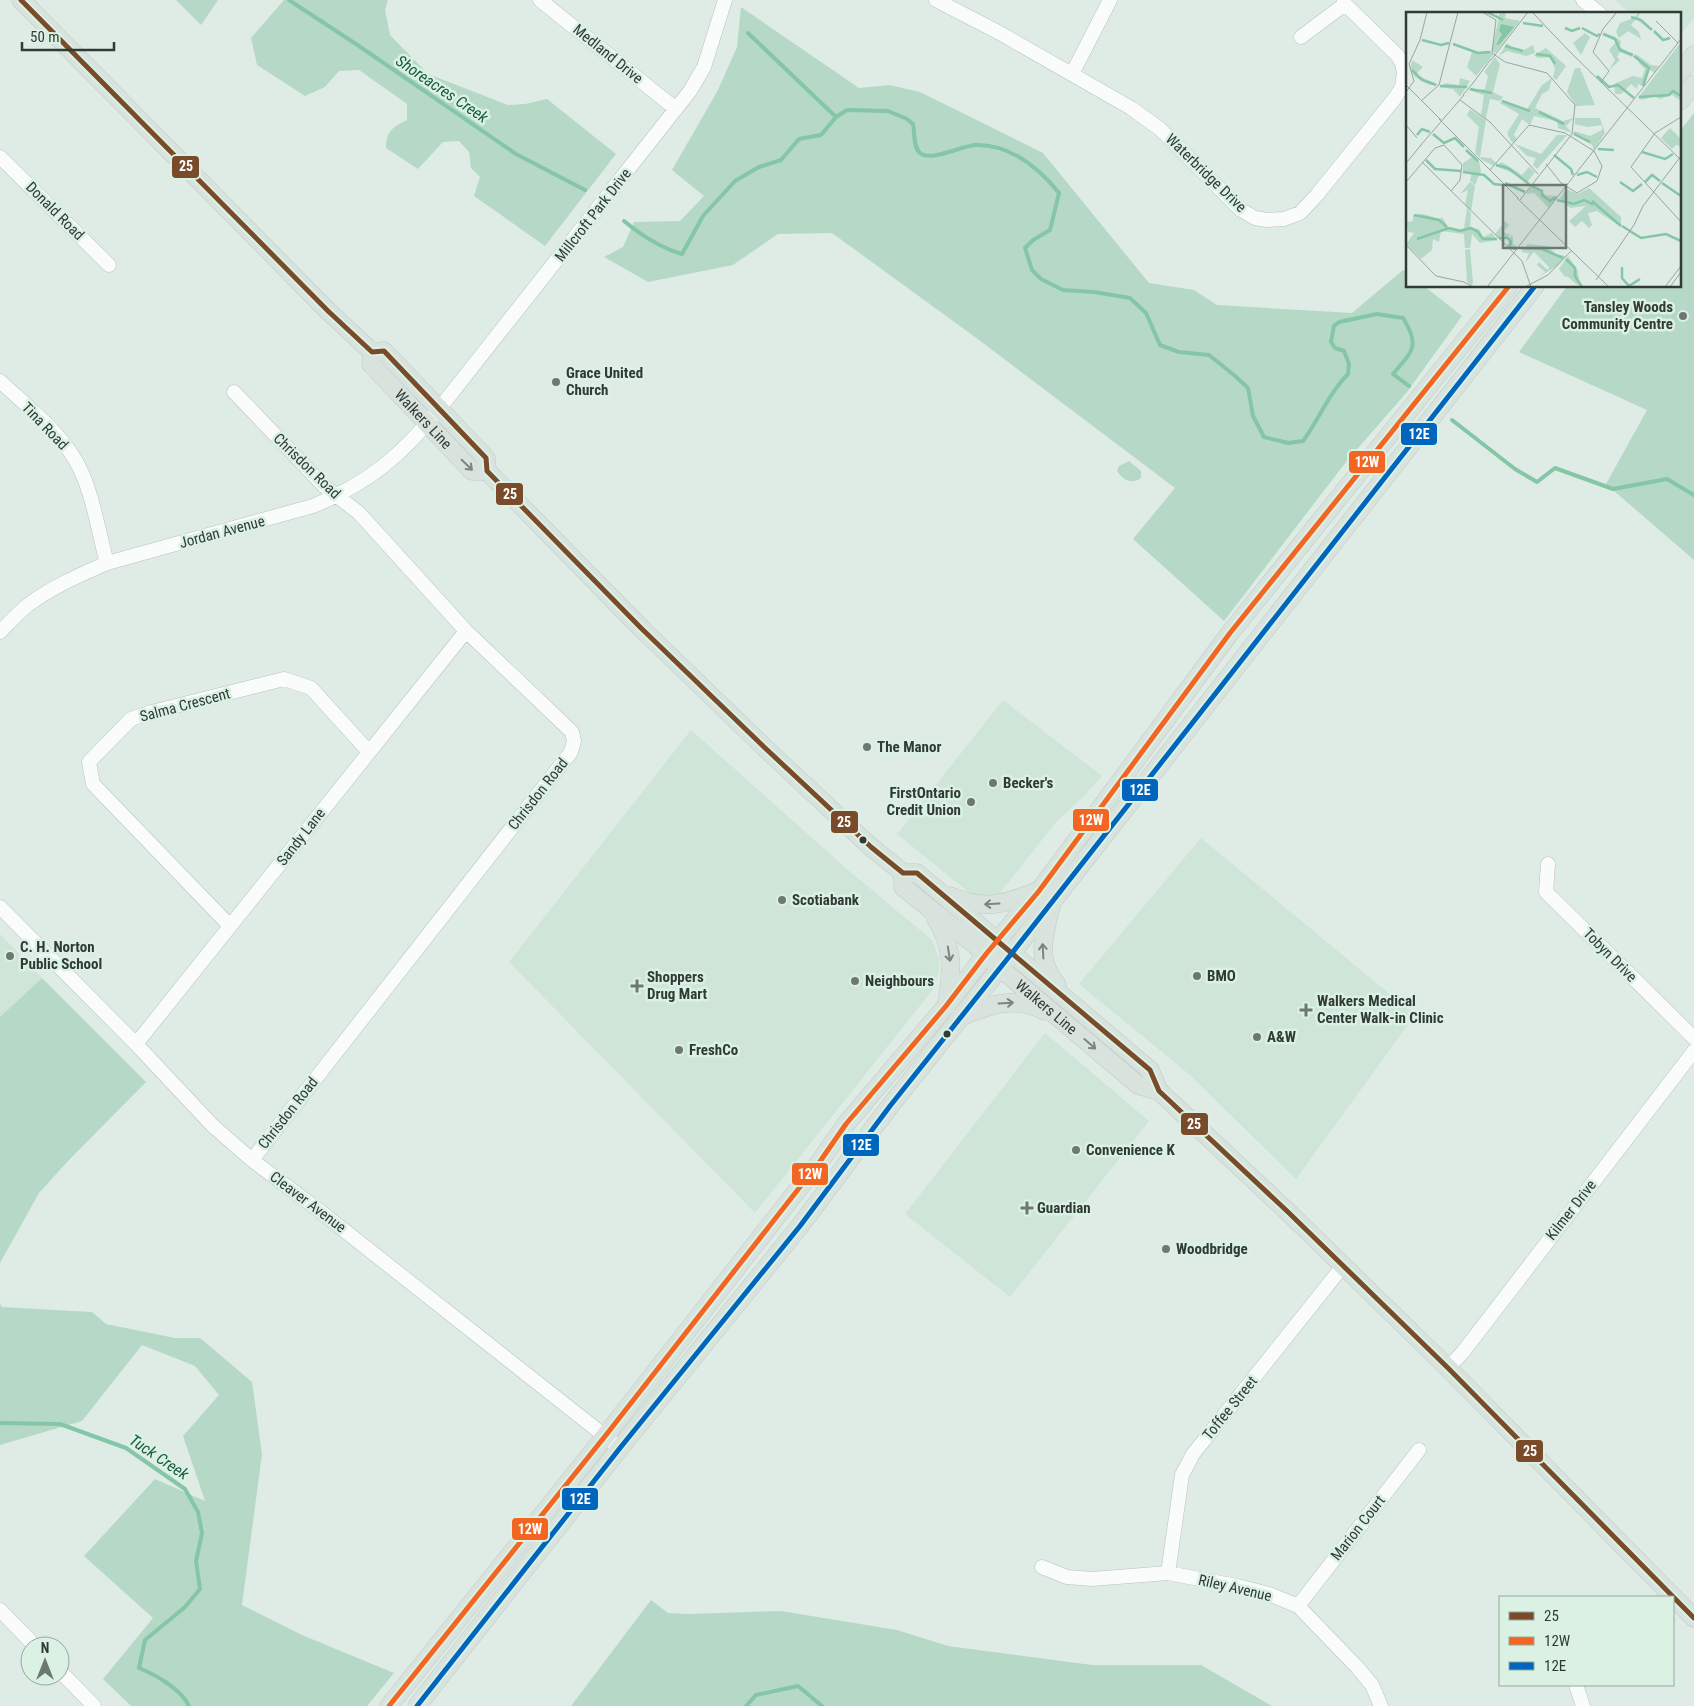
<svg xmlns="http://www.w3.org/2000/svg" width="1694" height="1706" font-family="'Roboto Condensed',sans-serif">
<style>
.built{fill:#cee5d8}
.green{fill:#b5d9c6}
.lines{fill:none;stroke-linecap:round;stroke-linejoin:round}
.stream{stroke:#84c6a5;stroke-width:4}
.minor-casing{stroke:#b8c2bd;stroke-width:15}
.major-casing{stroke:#c3c9c5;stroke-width:19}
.minor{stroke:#fafcfb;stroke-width:14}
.major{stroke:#d8e3de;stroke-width:18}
.bus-1-casing{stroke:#daf1e4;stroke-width:9}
.bus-2-casing{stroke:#daf1e4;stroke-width:9}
.bus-3-casing{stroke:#daf1e4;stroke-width:9}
.bus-1{stroke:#7a4b2a;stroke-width:5}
.bus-2{stroke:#f26522;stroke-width:5}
.bus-3{stroke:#0065bd;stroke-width:5}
.oneway{stroke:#7c8681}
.poi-dot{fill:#6e7873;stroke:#daf1e4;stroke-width:2}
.bus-dot{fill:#313a35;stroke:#daf1e4;stroke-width:2}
.labels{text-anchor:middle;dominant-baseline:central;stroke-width:5;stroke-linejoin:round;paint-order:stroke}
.street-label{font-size:15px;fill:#313a35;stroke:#daf1e4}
.poi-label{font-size:15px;font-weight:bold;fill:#313a35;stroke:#daf1e4;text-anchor:start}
.water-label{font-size:16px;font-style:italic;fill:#185b3e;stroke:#daf1e4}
.inset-river{fill:none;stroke:#84c6a5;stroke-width:2.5}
.inset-road{fill:none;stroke:#99a59f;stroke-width:1}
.view{fill:#6e7873;fill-opacity:0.15;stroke:#6e7873;stroke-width:2.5}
.inset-edge{fill:none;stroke:#313a35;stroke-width:2.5}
.line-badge{stroke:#daf1e4;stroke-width:2}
.badge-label{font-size:14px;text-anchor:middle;font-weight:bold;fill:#fff}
</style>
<rect width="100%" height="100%" fill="#dfece5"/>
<path class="built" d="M1614,0H1694V18L1680,35V14H1632Z
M1003,700L1102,776L1085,795L1057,821L1000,893L989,896L971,894L966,890L897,834Z
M691,730L848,870L932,940L939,958V970L934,988L755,1213L509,962Z
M1201,838L1415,1015L1296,1179L1190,1075L1079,984Z
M0,934L42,978L0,1017Z
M1045,1033L1149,1121L1010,1297L905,1214Z"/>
<path class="green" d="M176,0H218L201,25Z
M284,0H388L385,10L390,35L428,74L508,105L525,104L547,99L616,154L545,246L474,196L480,177L471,168L469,152L459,141L443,142L418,169L386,148C386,131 393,127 407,120V104L359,70L339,71L325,87L305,96L257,65L251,38Z
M741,7L859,88L889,85L920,92L1043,153L1149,283L1194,290L1217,305L1352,313L1403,270L1408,274V286H1424L1462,316L1407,392L1346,462L1224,621L1133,539L1175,488L975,337L832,233L778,234L733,265L648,282L604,257L623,247L634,222L680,221L704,196L672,170L718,90L737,47Z
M1694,113V560L1606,484L1647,410L1519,352L1567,286H1680V131Z
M1129,461L1141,471V478C1132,485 1123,480 1117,471L1119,466Z
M42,978L146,1082L68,1161L39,1193L0,1263V1017Z
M0,1304L2,1307L92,1312L106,1324L175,1338H200L252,1382L262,1454L242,1605L302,1635L394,1673L367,1706H131L103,1679L153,1618L84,1556L155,1479L205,1501L183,1436L219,1395L195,1366L142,1345L82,1421L0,1445Z
M651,1600L668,1613L688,1614L781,1611L897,1630L948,1646L1092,1665H1201L1272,1706H571Z"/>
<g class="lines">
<path class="stream" d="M289,0L356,44L516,154L585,190
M748,33L836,117L847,110L888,111L907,119L913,124C915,133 913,147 920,153C931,162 961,146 975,145C1010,144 1039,168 1059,193L1050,230L1033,240L1025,248L1032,270L1041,279L1063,290L1094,292L1130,298L1146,313L1160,345L1179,352L1209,355L1234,375L1248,388L1253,416L1264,437L1288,443L1303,441C1319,419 1329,393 1348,374L1349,364L1344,351L1335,348L1331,342L1334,326L1339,322L1377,314L1403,318C1421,347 1412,351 1393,374L1409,386
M624,221C641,235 661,248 682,254L703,216L735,181L759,167L781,160L799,139L821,135L836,117
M1452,420L1515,469L1537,482L1555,468L1613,489L1667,479L1694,495
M0,1423L60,1424L126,1448L185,1489L198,1512L202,1533L196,1561L200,1589L185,1607L145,1640L139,1668C156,1675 181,1689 189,1706
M746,1706L756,1695L798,1686L822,1706"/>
<g class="minor-casing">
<path id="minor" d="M540,0L676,109
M936,0L998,32L1131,108L1160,129L1241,210L1255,218L1267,220L1284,219L1300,213L1316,196L1395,98L1402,87L1404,73L1402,63L1397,55L1345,4L1344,0
M1583,0L1600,14
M1301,37L1345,4
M1072,74L1110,0
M0,157L109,265
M0,381C24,404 57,429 74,458C92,486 98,531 107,563
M234,392L323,485L359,513L466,631L572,732L574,741L571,752L252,1160
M0,632C9,623 18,613 28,605C52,587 80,575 107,563L313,506C369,483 402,455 439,409L690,91L704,67L725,0
M1548,864L1546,892L1694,1038
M0,907L136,1044L213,1126L252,1160L321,1212L620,1448
M230,926L93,784L89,762L131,719L152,712L284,679L311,688L369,752
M136,1044L466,631
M1448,1368L1463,1352L1694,1051
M1042,1567L1067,1577L1092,1579L1168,1573L1237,1586L1269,1594L1298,1606L1357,1667L1372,1685L1381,1706
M1168,1573L1182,1475L1193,1454L1343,1266
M1298,1606L1419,1450
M0,1610L35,1646
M60,1671L94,1706
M1576,1685L1583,1706"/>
</g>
<g class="major-casing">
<g id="major">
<path d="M21,0L328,311L372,352L384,351L486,458L487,471L641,628L764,747L871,847L897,868L903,873H917L1150,1070L1159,1091L1288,1212L1448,1368L1694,1618"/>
<path d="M1680,72L1694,55"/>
<path d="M1680,101L1694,84"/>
<path id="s1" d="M372,352L371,364L472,471H487"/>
<path id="s2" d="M903,873V887L974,944L1000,968L1138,1085L1159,1091"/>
<path d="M950,896C987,911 1003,904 1038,891"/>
<path d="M1051,906C1044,937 1035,959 1057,985"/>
<path d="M935,917C953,946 953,969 947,1002"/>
<path d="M960,1017C990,1005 1014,995 1045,1011"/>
<path d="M389,1706L606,1435L821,1160L846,1124L946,1006L986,954L1039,891L1230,633L1509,286"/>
<path d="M417,1706L620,1448L800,1226L890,1106L1012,953L1535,286"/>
</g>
</g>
<use href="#minor" class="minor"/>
<use href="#major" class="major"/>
<g class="bus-1-casing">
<path id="bus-1" d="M21,0L328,311L372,352L384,351L486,458L487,471L641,628L764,747L871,847L903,873H917L1150,1070L1159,1091L1288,1212L1448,1368L1694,1618"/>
</g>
<g class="bus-2-casing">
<path id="bus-2" d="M389,1706L606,1435L821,1160L846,1124L946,1006L986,954L1039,891L1230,633L1509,286"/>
</g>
<g class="bus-3-casing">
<path id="bus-3" d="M417,1706L620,1448L800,1226L890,1106L1012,953L1535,286"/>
</g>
<use href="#bus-1" class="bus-1"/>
<use href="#bus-2" class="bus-2"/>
<use href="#bus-3" class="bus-3"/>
</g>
<defs><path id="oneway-shaft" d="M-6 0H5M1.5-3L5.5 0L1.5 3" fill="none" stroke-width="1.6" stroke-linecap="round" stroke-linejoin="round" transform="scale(1.25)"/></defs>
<g class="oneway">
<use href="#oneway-shaft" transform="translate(467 465) rotate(44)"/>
<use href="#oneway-shaft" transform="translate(992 904) rotate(177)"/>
<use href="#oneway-shaft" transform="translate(1043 951) rotate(-93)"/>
<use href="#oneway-shaft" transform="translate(949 954) rotate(81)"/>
<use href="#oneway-shaft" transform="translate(1006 1003) rotate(-3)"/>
<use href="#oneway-shaft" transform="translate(1090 1044) rotate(41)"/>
</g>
<g class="poi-dot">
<circle cx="1683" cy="316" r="5"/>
<circle cx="556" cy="382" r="5"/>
<circle cx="867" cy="747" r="5"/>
<circle cx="993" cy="783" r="5"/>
<circle cx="971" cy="802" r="5"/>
<circle cx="782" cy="900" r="5"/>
<circle cx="10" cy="956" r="5"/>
<circle cx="1197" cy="976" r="5"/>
<circle cx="855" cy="981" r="5"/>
<path d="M634.5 978.5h5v5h5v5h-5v5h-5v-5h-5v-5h5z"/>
<path d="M1303.5 1002.5h5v5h5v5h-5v5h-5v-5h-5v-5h5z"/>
<circle cx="1257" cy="1037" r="5"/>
<circle cx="679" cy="1050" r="5"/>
<circle cx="1076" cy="1150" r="5"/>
<path d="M1024.5 1200.5h5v5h5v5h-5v5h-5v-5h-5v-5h5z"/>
<circle cx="1166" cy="1249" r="5"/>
</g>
<g class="bus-dot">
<circle cx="863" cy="840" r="4.5"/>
<circle cx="947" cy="1034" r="4.5"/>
</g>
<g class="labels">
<g class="street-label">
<text transform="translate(608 54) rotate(39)">Medland Drive</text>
<text transform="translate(1206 173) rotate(44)">Waterbridge Drive</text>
<text transform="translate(55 211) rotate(45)">Donald Road</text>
<text transform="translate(593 215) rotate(-52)">Millcroft Park Drive</text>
<text stroke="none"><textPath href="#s1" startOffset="88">Walkers Line</textPath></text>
<text transform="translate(45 426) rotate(46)">Tina Road</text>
<text transform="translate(307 466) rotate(44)">Chrisdon Road</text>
<text transform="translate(222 532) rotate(-15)">Jordan Avenue</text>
<text transform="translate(185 705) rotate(-15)">Salma Crescent</text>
<text transform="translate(538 794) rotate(-52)">Chrisdon Road</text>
<text transform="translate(301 837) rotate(-52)">Sandy Lane</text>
<text transform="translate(1610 955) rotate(45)">Tobyn Drive</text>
<text stroke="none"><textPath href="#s2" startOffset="201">Walkers Line</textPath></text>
<text transform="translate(288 1113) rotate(-52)">Chrisdon Road</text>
<text transform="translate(308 1202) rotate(37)">Cleaver Avenue</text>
<text transform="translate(1571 1210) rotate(-52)">Kilmer Drive</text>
<text transform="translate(1230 1408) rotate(-51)">Toffee Street</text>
<text transform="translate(1358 1528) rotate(-52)">Marion Court</text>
<text transform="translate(1235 1588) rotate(13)">Riley Avenue</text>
</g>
<g class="poi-label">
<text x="1673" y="307" text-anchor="end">Tansley Woods<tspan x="1673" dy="17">Community Centre</tspan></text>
<text x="566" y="373">Grace United<tspan x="566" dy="17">Church</tspan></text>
<text x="877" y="747">The Manor</text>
<text x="1003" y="783">Becker's</text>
<text x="961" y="793" text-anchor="end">FirstOntario<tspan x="961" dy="17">Credit Union</tspan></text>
<text x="792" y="900">Scotiabank</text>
<text x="20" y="947">C. H. Norton<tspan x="20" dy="17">Public School</tspan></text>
<text x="1207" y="976">BMO</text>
<text x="647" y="977">Shoppers<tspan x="647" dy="17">Drug Mart</tspan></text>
<text x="865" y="981">Neighbours</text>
<text x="1317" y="1001">Walkers Medical<tspan x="1317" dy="17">Center Walk-in Clinic</tspan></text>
<text x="1267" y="1037">A&amp;W</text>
<text x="689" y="1050">FreshCo</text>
<text x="1086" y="1150">Convenience K</text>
<text x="1037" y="1208">Guardian</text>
<text x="1176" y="1249">Woodbridge</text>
</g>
<g class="water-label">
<text transform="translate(442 89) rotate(34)">Shoreacres Creek</text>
<text transform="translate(159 1457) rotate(34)">Tuck Creek</text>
</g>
</g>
<g transform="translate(1406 12)">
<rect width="275" height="275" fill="#dfece5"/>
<path d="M80,0L93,4L94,0H100L99,6L114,9L89,41L85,39L93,6ZM233,0H235L232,5L246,19L230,7L225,13L233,20L235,27L222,19L213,26L210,20L214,11L228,6ZM197,20L209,25L215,29L214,35L227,43L226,45L214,40L211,45L214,48L203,58L209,48L203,38L210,30ZM179,21L184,25L175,43L167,31ZM275,30V89L266,83L254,87L248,84L236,88L232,86ZM47,31L73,40L84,39L87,43L70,64L61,55L66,40ZM101,31L108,37L118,38L127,33L129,41L120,44L101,39L93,44ZM140,36L160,54L150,68L147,65L149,57L145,45L132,46L128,43ZM230,42L245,53L253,54L248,61L243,57L237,74L232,72L231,77L225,72L215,82H209L208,72L227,64L236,66L239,57L232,50L234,49L227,45ZM89,45L94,52L87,80L97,85L94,89L84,87L80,106L75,103L78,83L62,78L79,77L82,64L78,60ZM6,48L17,55L11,61L13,64L33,73H24L9,65L4,57ZM169,56H174L189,93L170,94L161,80ZM54,66L64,69L54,85L47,77L33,75L40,71L53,73ZM146,66L143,78L136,82L129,96L157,109L168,106L160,114L166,121L152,116L151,109L128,104L124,113L116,107L108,123L111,127L108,131L105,129L101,121L113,102L94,91L97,88L120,99L136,73ZM64,97L80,108L74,145L85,146L90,151L88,154L76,148L69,141L73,115L61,103ZM169,106H194L199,121L188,138L186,133L167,122L168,119L184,124L196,118V113L181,115L169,112ZM264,116L275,127V134L270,133L266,137L255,126ZM151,123H161L131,157L127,153L130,146L121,144L109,132L135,142ZM68,144L73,149L75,159L69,173L64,169L66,160L57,159V151ZM96,150L116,163L123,155L129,160L122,169L123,173L112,163L89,154ZM64,170L69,174L65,199L59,193L62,178L54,182ZM125,173L140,183L152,184L143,196L128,181L120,182ZM183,176L215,205V215L191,199L182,201L186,213L183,216L176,209L169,215L163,209L180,194L164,196L154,186L160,177L172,182ZM61,196L65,201L64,215L73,217L77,225L86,221L91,228L74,231L66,222L64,236H59L58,222L35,219L33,230L27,227L26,238L15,247L0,232L8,221L2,220L1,210L7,209V203L17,202L34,207L36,205L42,215L56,217L58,216ZM99,209L103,213L97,220L107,224V232L112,235L109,238L101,235L105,223L94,228L89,222ZM122,232L142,234L150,242L160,244L151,254L131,266L139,260L131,253L133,250L142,258L143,255L128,240L119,251L123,241L115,240ZM64,237L67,270L66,274L61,270L59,238ZM162,244L172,259L173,270L178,275L170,272L161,264L159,265L153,257Z" fill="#b5d9c6"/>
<path d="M95,12L108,15L94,32L90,33L96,22L93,19Z" fill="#84c6a5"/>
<path class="inset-river" d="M81,0L97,8M225,5L235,8L246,18M117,11L137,14M159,16L166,19L174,16M176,16L191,24L194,22M248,19L257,28L264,26M197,22L209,27L214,38L227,43M16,28L35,33L43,31M47,32L72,41L84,40M99,34L117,39M130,42L144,44L149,52M228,44L243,56L237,74M6,58L16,68L30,73M191,64L203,75L212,73L228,86M34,74L61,75M64,77L86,81M233,85L263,83L267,79L275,84M96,89L124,99M133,100L158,112M27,122L38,131L49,126L58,135M168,122L184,130M11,123L16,117L24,120M192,137L208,138M60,138L72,149M236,140L259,147L267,142M148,143L165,157L167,163M20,148L29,157L55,159M90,153L102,156L123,172M57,160L78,163L88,172L96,173M171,163L181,160L191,165M214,170L227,179L236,172M239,170L246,163L254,169M99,171L119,180M256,171L275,184M126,174L136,179V183L144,189L150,185M151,188L168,192L178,188L186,192L187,190L215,214M8,203L33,208L41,215M216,214L235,226L260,222L275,229M93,226H102L105,230L103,235L110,237M11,227L43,216L54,219L65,216L72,220L77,227H91M115,236L136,237L157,246M160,247L169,256V264L176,275M216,255V266L223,274L234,267"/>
<path class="inset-road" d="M76,0L90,8L86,41L99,50L141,61L169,93L166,122L114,188M126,0L166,42M250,9L272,31M164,40L275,148M85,48L122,0M195,70L203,59L187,40L197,17L211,0M67,71L85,47M0,73L35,108M0,80L8,69L3,52L14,28L21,0M57,83L67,71M54,88L84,110L132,162M15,89L33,73L52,0M275,105L249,121L225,155L275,210M33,107L112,186M0,113L11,126M14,134L58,83M1,150L15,133M16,150L116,249L125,275M84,158L123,113L159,121L188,139L196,154L191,169L171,181L155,171L140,152M0,170L29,136L38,133L56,153L54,168L45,179M111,186L203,275M0,233L30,264L58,270L67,275M190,268L228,213L237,194L275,144M81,275L275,27M119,275L142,263L166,238M259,275L275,254M264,275L275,260"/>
<path class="view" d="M97,173H160V236H97Z"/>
<rect width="275" height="275" class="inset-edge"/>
</g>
<g class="line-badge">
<rect x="171" y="155" width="29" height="24" rx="5" fill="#7a4b2a"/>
<rect x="1400" y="422" width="38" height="24" rx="5" fill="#0065bd"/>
<rect x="1348" y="450" width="38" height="24" rx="5" fill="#f26522"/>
<rect x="495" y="482" width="29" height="24" rx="5" fill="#7a4b2a"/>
<rect x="1121" y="778" width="38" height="24" rx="5" fill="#0065bd"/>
<rect x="1072" y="808" width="38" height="24" rx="5" fill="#f26522"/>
<rect x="830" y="810" width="29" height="24" rx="5" fill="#7a4b2a"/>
<rect x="1180" y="1112" width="29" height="24" rx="5" fill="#7a4b2a"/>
<rect x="842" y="1133" width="38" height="24" rx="5" fill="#0065bd"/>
<rect x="791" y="1162" width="38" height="24" rx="5" fill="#f26522"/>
<rect x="1515" y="1439" width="29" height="24" rx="5" fill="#7a4b2a"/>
<rect x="561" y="1487" width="38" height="24" rx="5" fill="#0065bd"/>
<rect x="511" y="1517" width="38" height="24" rx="5" fill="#f26522"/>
</g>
<g class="badge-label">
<text x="186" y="171">25</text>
<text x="1419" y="439">12E</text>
<text x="1367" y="467">12W</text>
<text x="510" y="499">25</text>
<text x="1140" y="795">12E</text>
<text x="1091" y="825">12W</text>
<text x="844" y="827">25</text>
<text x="1194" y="1129">25</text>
<text x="861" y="1150">12E</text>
<text x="810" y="1179">12W</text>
<text x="1530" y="1456">25</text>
<text x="580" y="1504">12E</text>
<text x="530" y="1534">12W</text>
</g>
<rect x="1499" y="1596" width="175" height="90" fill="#daf1e4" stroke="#96a89e"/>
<rect x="1509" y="1612" width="25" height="8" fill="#7a4b2a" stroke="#96a89e"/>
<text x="1544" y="1621" font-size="15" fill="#313a35">25</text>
<rect x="1509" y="1637" width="25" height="8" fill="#f26522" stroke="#96a89e"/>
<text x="1544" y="1646" font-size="15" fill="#313a35">12W</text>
<rect x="1509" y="1662" width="25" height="8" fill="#0065bd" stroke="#96a89e"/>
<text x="1544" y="1671" font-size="15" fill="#313a35">12E</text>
<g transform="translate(45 1661)"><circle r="24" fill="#daf1e4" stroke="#96a89e"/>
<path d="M0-4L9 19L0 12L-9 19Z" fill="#6e7873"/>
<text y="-8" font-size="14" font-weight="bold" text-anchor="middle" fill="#313a35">N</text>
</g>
<path d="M22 42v8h92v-8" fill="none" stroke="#313a35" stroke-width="2.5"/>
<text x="30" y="42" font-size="15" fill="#313a35" stroke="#daf1e4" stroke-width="4" paint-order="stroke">50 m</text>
</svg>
